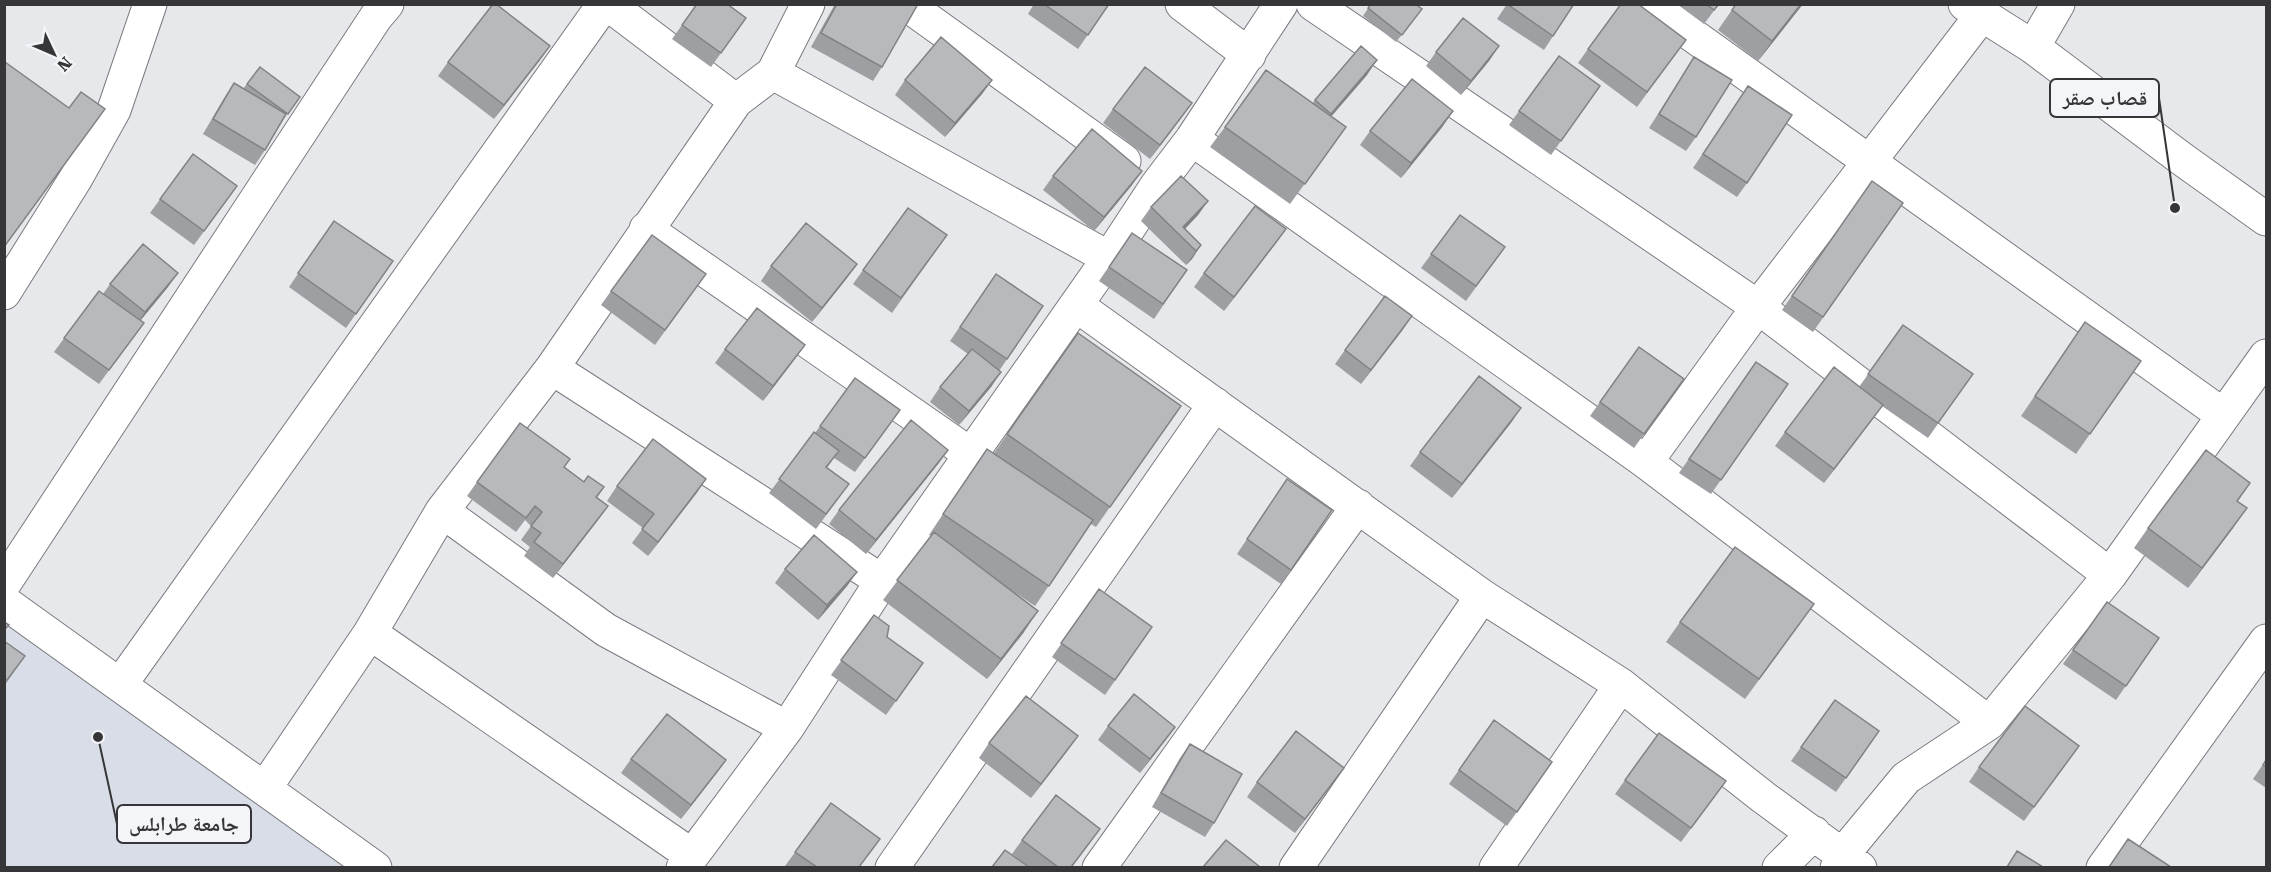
<svg xmlns="http://www.w3.org/2000/svg" width="2271" height="872" font-family="'Roboto Serif','Noto Naskh Arabic',serif">
<style>
.built{fill:#d8dde7}
.lines{fill:none;stroke-linecap:round;stroke-linejoin:round}
.minor-casing{stroke:#7a7b7f;stroke-width:35}
.primary-casing{stroke:#7a7b7f;stroke-width:35}
.minor{stroke:#fff;stroke-width:33}
.primary{stroke:#fff;stroke-width:33}
.wall{fill:#9e9fa3}
.shaded-wall{fill:#818284}
.building{fill:#b8b9bd;stroke:#818284;stroke-width:1.5}
.leader{fill:none;stroke:#363638;stroke-width:2}
.callout-dot{fill:#363638;stroke:#f3f5f9;stroke-width:2}
.callout{fill:#f3f5f9;stroke:#363638;stroke-width:2}
.callout-label{font-size:20px;text-anchor:middle;font-weight:bold;fill:#363638}
</style>
<rect width="100%" height="100%" fill="#e6e8ec"/>
<path class="built" d="M4,602L375,867H5Z"/>
<g class="lines">
<g class="minor-casing">
<path id="minor" d="M608,4L736,101
M906,4L1124,161
M1182,4L1249,55
M1313,4L1758,307L2110,575
M1649,4L2223,415
M2033,47L2058,4
M773,73L1109,258
M1192,139L1646,462L1989,723L2110,575L2266,356
M646,229L970,454
M4,293L76,178L114,110L150,4
M1076,305L1482,596L1621,685L1763,797L1860,868
M552,368L882,581
M1646,462L1758,307L1981,16
M442,511L606,630L787,728
M4,584L376,17L387,4
M4,602L375,868
M370,633L691,855
M120,685L604,4
M265,788L370,633L442,511L552,368L736,101L773,73L808,4
M683,868L787,728L882,581L1109,258L1157,185L1192,139L1281,4
M892,868L1215,404
M1099,868L1358,506
M1296,868L1482,596
M1496,868L1621,685
M1779,868L1814,833
M1837,868L1843,854L1906,778L1989,723
M2103,868L2266,641"/>
</g>
<g class="primary-casing">
<path id="primary" d="M1965,4L2033,47L2182,159L2266,219"/>
</g>
<use href="#minor" class="minor"/>
<use href="#primary" class="primary"/>
</g>
<path class="wall" d="M697,4L746,18L711,67L672,39Z
M835,4H918L882,67L873,81L811,47Z
M1034,4H1109L1078,49L1028,14Z
M1371,4L1416,17L1396,42L1363,16Z
M1507,4H1574L1544,50L1497,19Z
M1677,4H1719L1704,24Z
M1736,4H1803L1758,61L1718,30Z
M1499,46L1489,61L1461,95L1426,66L1436,52Z
M1588,49L1676,54L1637,107L1578,63Z
M1694,57L1696,137L1686,151L1649,128Z
M540,60L494,119L438,76L448,62Z
M260,67L300,97L282,121L265,150L255,165L203,134L224,98L234,83L243,89Z
M1367,75L1331,117L1346,127L1290,204L1210,147L1225,127L1312,104L1315,100Z
M905,80H992L982,94L945,137L895,95Z
M1600,86L1551,155L1509,125L1519,111Z
M1748,86L1747,183L1737,197L1693,168Z
M1113,109L1182,117L1150,159L1103,123Z
M1443,126L1401,178L1360,145L1370,131Z
M193,154L227,200L194,245L150,213Z
M1053,176L1132,185L1094,231L1043,190Z
M1872,181L1903,203L1813,332L1782,310Z
M1208,201L1198,215L1185,229L1201,245L1192,259L1186,265L1141,221L1151,207Z
M908,208L947,235L892,313L853,284Z
M1460,215L1505,247L1466,301L1421,268Z
M334,221L393,261L346,328L289,287Z
M1132,233L1187,270L1154,319L1099,281Z
M1276,243L1224,311L1194,287L1204,273Z
M771,266L847,278L812,322L761,281Z
M706,274L655,345L601,305L611,291Z
M996,274L1043,306L999,371L1001,372L991,387L959,425L930,402L940,387L968,354L950,341Z
M110,284L168,287L140,321L144,323L99,384L54,352L99,291L103,294Z
M1412,316L1361,384L1335,364L1345,350Z
M2085,322L2141,361L2076,454L2021,416Z
M1903,325L1973,374L1928,438L1882,406L1824,483L1775,446L1785,432L1859,387Z
M1078,333L1181,406L1096,527L1091,524L1035,606L1002,584L1024,632L987,679L883,600L931,536L929,535L973,469L994,453Z
M805,345L763,401L715,363L725,349Z
M1639,347L1684,379L1634,448L1590,416Z
M1756,362L1788,384L1711,494L1679,473Z
M855,378L900,410L855,472L834,458L827,468L839,498L816,529L769,493L815,433Z
M1521,408L1452,498L1410,466L1420,452Z
M948,450L938,464L866,554L829,524L839,510Z
M564,467L584,482L604,487L597,498L598,520L553,578L524,556L530,547L521,540L531,526L525,520L516,532L467,496L477,482Z
M706,479L648,556L632,543L643,528L607,501L617,486Z
M1287,479L1332,510L1281,584L1237,554Z
M2250,483L2238,501L2233,528L2188,588L2134,548L2148,528Z
M785,569L857,572L847,586L818,620L775,583Z
M1099,589L1152,627L1105,695L1052,657Z
M2107,602L2159,638L2116,700L2063,664Z
M874,615L887,637L923,663L886,715L831,675Z
M1680,622L1800,624L1745,699L1666,642Z
M1835,700L1879,731L1836,792L1791,761Z
M1494,720L1552,762L1507,826L1449,784Z
M1108,726L1175,727L1140,773L1098,740Z
M1659,733L1716,795L1681,842L1615,794Z
M989,743L1068,750L1031,798L979,758Z
M1190,744L1214,823L1205,837L1152,807L1180,758Z
M2079,746L2024,821L1969,782L1979,767Z
M631,759L726,760L681,819L621,773Z
M2266,760V788L2253,779Z
M1344,768L1295,833L1247,797L1257,782Z
M831,803L860,867H787L785,866Z
M1022,840L1090,843L1072,867H1030L1012,854Z"/>
<path class="shaded-wall" d="M1801,4H1803L1758,61L1772,41Z
M550,46L540,60L494,119L504,105Z
M1499,46L1489,61L1461,95L1471,81Z
M1377,60L1367,75L1321,128L1331,114Z
M992,80L982,94L945,137L955,123Z
M1192,103L1182,117L1150,159L1160,145Z
M1453,111L1443,126L1401,178L1411,163Z
M1142,171L1132,185L1094,231L1104,217Z
M1208,201L1198,215L1180,234L1183,227Z
M1286,229L1276,243L1224,311L1234,297Z
M1201,245L1192,259L1186,265L1196,251Z
M857,264L847,278L812,322L822,308Z
M178,273L168,287L135,327L145,312Z
M1412,316L1402,331L1361,384L1371,370Z
M805,345L795,359L763,401L773,386Z
M1001,372L991,387L959,425L969,411Z
M1883,405L1873,419L1824,483L1834,469Z
M1521,408L1511,423L1452,498L1462,484Z
M948,450L938,464L866,554L876,540Z
M706,479L696,494L648,556L658,542Z
M608,506L598,520L553,578L563,564Z
M2247,508L2233,528L2188,588L2202,568Z
M857,572L847,586L818,620L827,605Z
M1038,611L1024,632L987,679L1001,659Z
M25,656L4,686L7,680Z
M1175,727L1165,741L1140,773L1150,759Z
M1078,736L1068,750L1031,798L1041,784Z
M726,760L716,774L681,819L691,805Z
M1344,768L1334,782L1295,833L1305,819Z"/>
<path class="building" d="M493,4H496L550,46L504,105L448,62Z
M697,4H727L746,18L721,53L682,25Z
M837,4H918L882,67L821,33Z
M1044,4H1109L1088,35Z
M1371,4H1415L1422,9L1402,35L1368,8Z
M1507,4H1574L1553,36Z
M1621,4H1638L1686,40L1647,92L1588,49Z
M1706,4H1719L1714,10Z
M1736,4H1801L1772,41L1732,10Z
M1463,18L1499,46L1471,81L1436,52Z
M941,37L992,80L955,123L905,80Z
M1361,46L1377,60L1331,114L1315,100Z
M1559,56L1600,86L1561,141L1519,111Z
M1694,57L1732,80L1696,137L1659,114Z
M5,62L69,108L81,92L105,109L4,247V64Z
M260,67L300,97L288,114L247,84Z
M1145,67L1192,103L1160,145L1113,109Z
M1266,70L1346,127L1305,184L1225,127Z
M1412,79L1453,111L1411,163L1370,131Z
M234,83L286,114L265,150L213,119Z
M1748,86L1792,115L1747,183L1703,154Z
M1092,129L1142,171L1104,217L1053,176Z
M193,154L237,186L204,231L160,199Z
M1181,176L1208,201L1183,227L1201,245L1196,251L1151,207Z
M1872,181L1903,203L1823,317L1792,296Z
M1255,206L1286,229L1234,297L1204,273Z
M908,208L947,235L901,298L863,270Z
M1460,215L1505,247L1476,286L1431,254Z
M334,221L393,261L356,314L298,273Z
M806,223L857,264L822,308L771,266Z
M1132,233L1187,270L1163,304L1109,267Z
M652,235L706,274L665,330L611,291Z
M143,244L178,273L145,312L110,284Z
M996,274L1043,306L1007,359L960,327Z
M99,291L144,323L109,370L64,338Z
M1385,296L1412,316L1371,370L1345,350Z
M757,308L805,345L773,386L725,349Z
M2085,322L2141,361L2090,434L2035,396Z
M1903,325L1973,374L1938,423L1868,374Z
M1078,333L1181,406L1110,507L1007,434Z
M1639,347L1684,379L1644,434L1600,402Z
M972,349L1001,372L969,411L940,387Z
M1756,362L1788,384L1721,480L1689,459Z
M1834,367L1883,405L1834,469L1785,432Z
M1479,376L1521,408L1462,484L1420,452Z
M855,378L900,410L865,458L820,426Z
M911,420L948,450L876,540L839,510Z
M520,423L570,459L564,467L584,482L588,476L604,487L596,497L608,506L563,564L534,542L541,533L531,526L542,512L535,506L526,518L477,482Z
M814,432L839,451L826,467L849,484L826,514L779,479Z
M653,439L706,479L658,542L642,529L654,514L617,486Z
M987,449L1093,520L1049,586L943,514Z
M2206,450L2250,483L2237,501L2247,508L2202,568L2148,528Z
M1287,479L1332,510L1291,570L1247,539Z
M934,532L1038,611L1001,659L897,580Z
M814,535L857,572L827,605L785,569Z
M1735,547L1814,604L1759,679L1680,622Z
M1099,589L1152,627L1115,680L1061,643Z
M2107,602L2159,638L2126,686L2073,650Z
M874,615L889,626L887,637L923,663L896,701L841,660Z
M4,622L9,625L4,630Z
M4,641L25,656L7,680L4,678Z
M1134,694L1175,727L1150,759L1108,726Z
M1026,696L1078,736L1041,784L989,743Z
M1835,700L1879,731L1846,778L1801,747Z
M2025,706L2079,746L2034,807L1979,767Z
M667,714L726,760L691,805L631,759Z
M1494,720L1552,762L1517,812L1459,770Z
M1296,731L1344,768L1305,819L1257,782Z
M1659,733L1726,781L1691,828L1625,780Z
M1190,744L1242,774L1214,823L1161,793Z
M2266,760V767L2263,765Z
M1056,795L1100,829L1071,867H1058L1022,840Z
M831,803L880,839L859,867H817L795,852Z
M2128,839L2171,867H2109Z
M1226,840L1260,867H1203Z
M1005,850L1029,867H992Z
M2017,851L2043,867H2007Z"/>
<path class="leader" d="M2175 208L2159 98M98 737L117 824"/>
<g class="callout-dot">
<circle cx="2175" cy="208" r="6"/>
<circle cx="98" cy="737" r="6"/>
</g>
<g class="callout">
<rect x="2050" y="79" width="109" height="38" rx="6"/>
<rect x="117" y="805" width="134" height="38" rx="6"/>
</g>
<g class="callout-label">
<text x="2105" y="105">قصاب صقر</text>
<text x="184" y="831">جامعة طرابلس</text>
</g>
<rect width="2271" height="872" fill="none" stroke="#363638" stroke-width="12"/>
<g transform="translate(54 54) rotate(134)" stroke="#f3f5f9" stroke-width="4.5" paint-order="stroke">
<path d="M0-4.5L10 22L0 15L-10 22Z" fill="#363638"/>
<text y="-9" font-size="16" font-weight="bold" text-anchor="middle" fill="#363638">N</text>
</g>
</svg>
